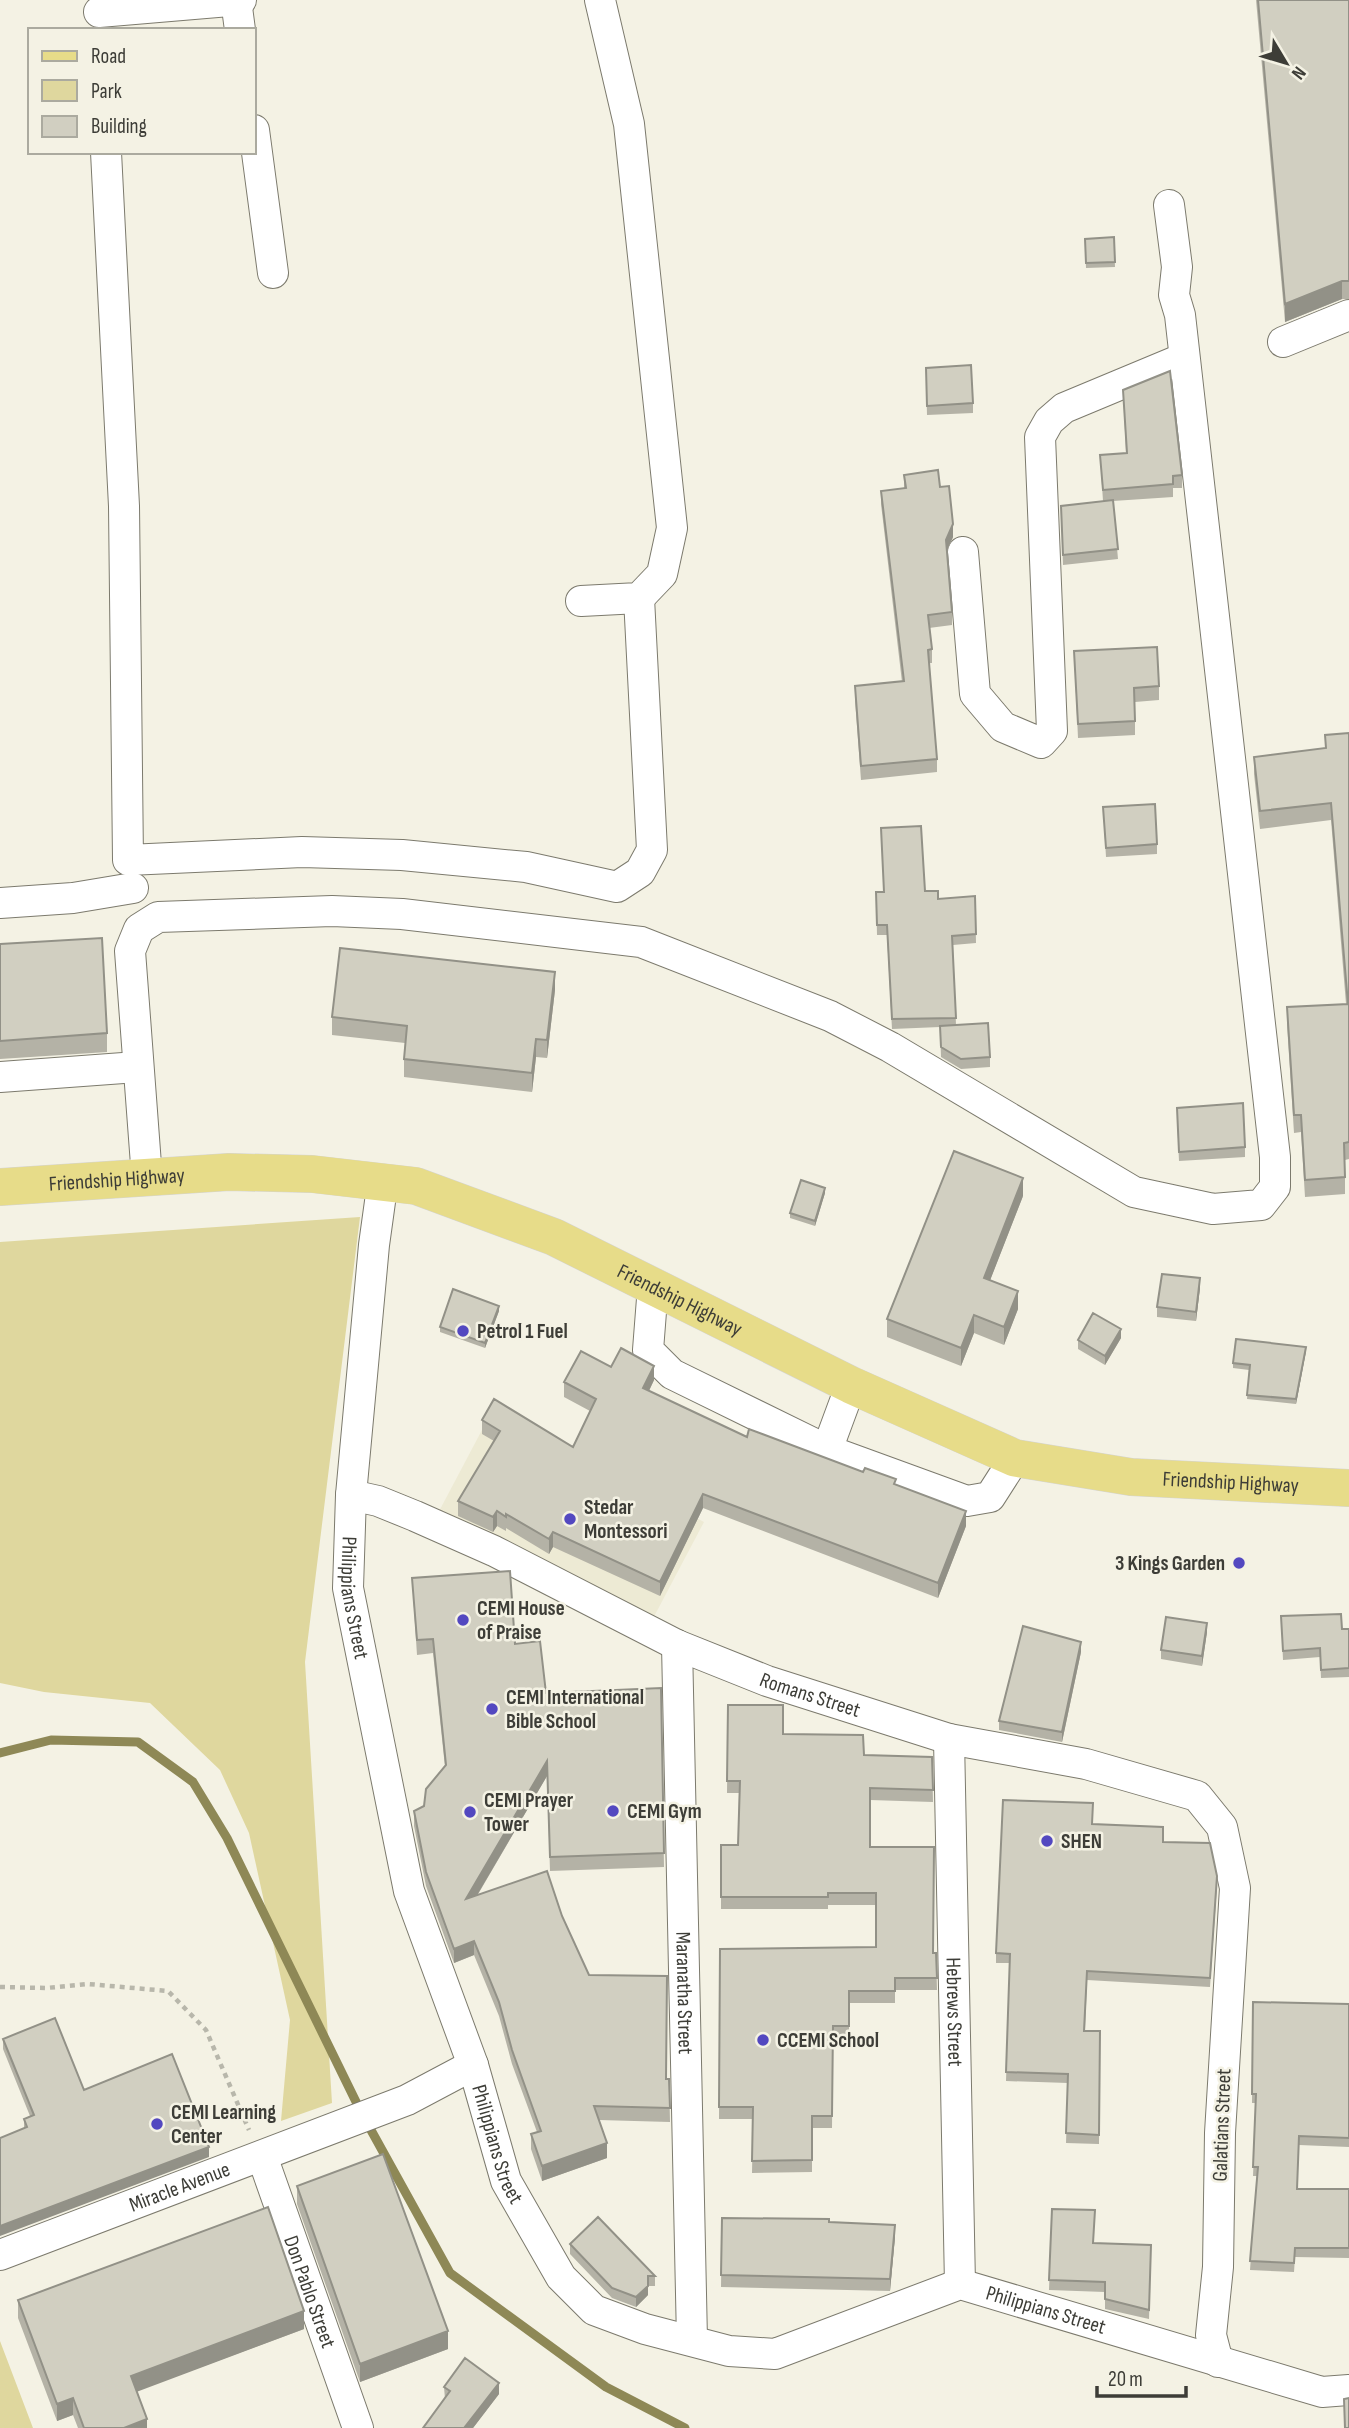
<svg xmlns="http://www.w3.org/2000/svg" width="1349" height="2428" font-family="'Sofia Sans Condensed',sans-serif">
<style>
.built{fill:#edead4}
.green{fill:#dfd79e}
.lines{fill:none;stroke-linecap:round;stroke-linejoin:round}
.stream{stroke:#8e8856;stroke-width:9}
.minor-casing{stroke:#7c7a6d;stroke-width:32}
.major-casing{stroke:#d4d4d3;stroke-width:38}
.path{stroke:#b8b7ab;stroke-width:4.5;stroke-dasharray:5 5;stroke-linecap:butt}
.minor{stroke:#fff;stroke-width:30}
.major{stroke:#e7dc89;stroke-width:37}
.wall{fill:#b4b2a6}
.shaded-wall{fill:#929187}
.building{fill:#d1cfc1;stroke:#929187;stroke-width:2}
.poi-dot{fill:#5348c0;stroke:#f4f2e4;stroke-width:2.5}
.labels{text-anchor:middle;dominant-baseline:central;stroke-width:5;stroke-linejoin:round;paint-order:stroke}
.street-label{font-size:21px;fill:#3d3d37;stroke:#f4f2e4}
.poi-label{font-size:21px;font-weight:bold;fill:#3d3d37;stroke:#f4f2e4;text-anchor:start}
</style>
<rect width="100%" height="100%" fill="#f4f2e4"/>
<path class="built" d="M492,1411L704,1522L648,1628L436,1517Z"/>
<path class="green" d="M360,1217L305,1662L332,2103L281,2121L290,2020L249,1833L220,1770L150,1703L44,1692L0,1683V1242Z
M0,2341L33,2428H0Z"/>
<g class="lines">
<path class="stream" d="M0,1753L51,1740L138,1742L193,1782L227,1838L361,2112L450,2273L606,2387L685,2428"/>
<g class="minor-casing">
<g id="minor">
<path d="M236,0L240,30"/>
<path d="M99,12L241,0"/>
<path d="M254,130L273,273"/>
<path d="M106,152L124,506L128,860L302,852L402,855L526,867L617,887L640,872L652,850L639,598"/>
<path d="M1283,342L1349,315"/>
<path d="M963,552L975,694L1003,727L1041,743L1052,731L1040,437L1049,421L1064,408L1184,358"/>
<path d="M581,601L639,598L662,574L672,528L629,124L600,0"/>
<path d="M0,903L73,898L133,888"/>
<path d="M0,1077L137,1067"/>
<path d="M147,1178L130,951L139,929L158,917L332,911L402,914L641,942L830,1016L890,1047L1134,1192L1213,1209L1261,1205L1275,1187V1157L1180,315L1174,295L1177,267L1169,205"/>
<path id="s1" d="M383,1180L374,1245L351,1495L348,1588L409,1891L473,2065L506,2181L561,2277L594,2310L645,2329L729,2351L775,2354L960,2284L1322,2392L1349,2390"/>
<path d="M653,1286L648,1350L672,1374L827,1450L967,1501L990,1497L1015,1458"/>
<path d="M827,1450L851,1385"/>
<path id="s2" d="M351,1495L378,1501L415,1516L494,1551L677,1645L767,1681L949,1739L1086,1764L1197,1796L1222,1827L1235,1888L1220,2133L1218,2267L1211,2335L1218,2362"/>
<path id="s3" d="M677,1645L692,2340"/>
<path id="s4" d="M949,1739L960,2284"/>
<path id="s5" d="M262,2156L358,2428"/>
<path id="s6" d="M0,2255L407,2100L473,2065"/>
</g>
</g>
<g class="major-casing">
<g id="major">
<path id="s7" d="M0,1187L229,1172L312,1174L416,1186L554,1237L851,1385L1015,1458L1131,1477L1349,1488"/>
</g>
</g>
<path class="path" d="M0,1987L46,1988L88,1984L168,1991L206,2030L249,2130"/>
<use href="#minor" class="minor"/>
<use href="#major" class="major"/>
</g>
<path class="wall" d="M1256,0H1349V299H1342L1285,322Z
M1114,237L1115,267L1086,268L1085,239Z
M926,377L973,403V413L927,415Z
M1123,390L1182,475V488H1173V497L1113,501L1118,559L1063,565L1061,506L1103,501L1100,455L1126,453Z
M904,475L940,487L953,537L947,552L952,612V625L929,628L932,649V663H929L937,759V772L861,780L855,700V686L902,682L881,504V491L904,488Z
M1074,651L1159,686V700L1135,702V735L1078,738Z
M1349,733V1159L1345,1160V1194L1305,1197L1301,1132L1294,1133L1287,1024V1007L1346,1004L1331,820L1260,829L1254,774V757L1325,748V735Z
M1103,807L1157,844V854L1106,857Z
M925,891L938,899L975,896L976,943L953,945L956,1025L990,1057V1067L961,1069L941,1057L940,1027L892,1029L887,935H877L876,892Z
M0,944L107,1033V1052L0,1059Z
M555,990L547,1058L536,1057L532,1092L404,1077V1059L405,1043L332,1035V1017Z
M1177,1117L1245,1147V1157L1179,1161Z
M825,1193L815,1226L790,1218V1213Z
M1023,1196L990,1280L1018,1309L1004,1345L974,1333L961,1366L887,1337V1319Z
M1200,1288L1196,1321L1157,1317V1307Z
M499,1311L485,1348L440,1332V1327Z
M1121,1338L1105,1365L1078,1349V1340Z
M1306,1351L1296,1404L1247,1399L1249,1370L1233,1368V1363Z
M611,1367L654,1380L649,1391L747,1437L896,1485L966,1526L938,1598L703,1508L660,1596L553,1547L549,1554L506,1528V1531L497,1526L493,1532L458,1516V1501L494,1441L482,1434V1420L573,1447L590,1411L564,1397V1382Z
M412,1578L515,1644L546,1693L661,1688L664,1867L550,1871L547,1776L477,1896L562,1916L589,1975L666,2079H669L670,2122L599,2120L607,2158L542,2181L531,2149V2134L537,2132L512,2064L499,2016L474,1955L454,1963L426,1886L414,1826V1811L424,1806L445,1767L433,1653L417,1655Z
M1281,1616L1342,1629H1349V1677L1321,1678L1320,1657L1283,1660Z
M1207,1632L1202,1666L1161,1659V1650Z
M1081,1652L1062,1742L999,1730V1721Z
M728,1705L783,1734L864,1755L932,1757L933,1802L870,1800V1847L934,1953H936L937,1990H895V2003H849V2038H833L832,2128H812V2172L752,2173L753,2119H719L720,1949L876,1947V1905H828V1909H721V1845H738L739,1793H727Z
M1093,1824L1163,1842L1217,1885L1210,1987L1087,1980L1085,2031H1100L1099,2144L1066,2143L1068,2083L1006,2081L1010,1963H996V1953Z
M1253,2002L1349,2004V2147L1299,2145L1297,2189H1349V2258L1295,2257L1294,2272L1250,2270L1257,2176H1253L1256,2103H1252Z
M3,2039L84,2090L209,2157L24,2129V2119L30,2116L3,2049Z
M297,2186L448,2349L360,2382L297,2204Z
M1052,2209L1094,2243L1151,2245L1149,2319L1105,2309V2292L1049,2290Z
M722,2218L829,2222L895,2237L890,2291L721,2287Z
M570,2244L655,2276V2286H648V2295L636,2307L612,2298L570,2254Z
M18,2300L304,2329L136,2391L147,2428H78L73,2415L57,2421L18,2318Z
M444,2387L499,2394L473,2428H423L445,2399Z"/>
<path class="shaded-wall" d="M1342,281V299L1285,322V304Z
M953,524V537L946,553V540Z
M555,972V990L547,1058V1040Z
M536,1039V1057L532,1092V1073Z
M1023,1178V1196L984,1296V1278Z
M825,1188V1193L815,1226V1221Z
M1200,1278V1288L1196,1321V1312Z
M1018,1291V1309L1004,1345V1327Z
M499,1306V1311L485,1348V1343Z
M974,1315V1333L961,1366V1348Z
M1121,1329V1338L1105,1365V1356Z
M1306,1347V1351L1296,1404V1399Z
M654,1366V1380L643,1403V1388Z
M703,1494V1508L660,1596V1582Z
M497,1511V1526L493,1532V1517Z
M966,1511V1526L938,1598V1583Z
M553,1532V1547L549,1554V1539Z
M1207,1623V1632L1202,1666V1656Z
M1081,1642V1652L1062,1742V1732Z
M547,1761V1776L466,1914V1899Z
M474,1941V1955L454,1963V1949Z
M607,2143V2158L542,2181V2166Z
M209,2147V2157L0,2236V2226Z
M895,2225V2237L890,2291V2279Z
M648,2286V2295L636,2307V2297Z
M304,2311V2329L131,2394V2376Z
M448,2331V2349L360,2382V2364Z
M499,2383V2394L473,2428H464Z
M73,2398V2415L57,2421V2404Z
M147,2419V2428H124Z"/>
<path class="building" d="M1258,0H1349V281H1342L1285,304Z
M1114,237L1115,262L1086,263L1085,239Z
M971,365L973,403L927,406L926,368Z
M1170,371L1182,475L1173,476V484L1103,490L1100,455L1127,453L1123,390Z
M938,470L940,487L949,486L953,524L946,540L952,612L928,615L932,649L928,650L937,759L861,766L855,686L904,681L881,491L906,488L904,475Z
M1113,500L1118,549L1063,555L1061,506Z
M1157,647L1159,686L1134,688L1135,721L1078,724L1074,651Z
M1349,733V1142L1344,1143L1345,1177L1305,1180L1301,1115H1294L1287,1007L1348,1004L1331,803L1260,811L1254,757L1326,748L1325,735Z
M1155,804L1157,844L1106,848L1103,807Z
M921,826L925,891H938V899L975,896L976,934L952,936L956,1018L892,1019L887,925H877L876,892H884L881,828Z
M102,938L107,1033L0,1041V944Z
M340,948L555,972L547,1040L536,1039L532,1073L404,1059L407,1026L332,1017Z
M988,1023L990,1057L961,1059L941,1047L940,1026Z
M1243,1103L1245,1147L1179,1152L1177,1108Z
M954,1151L1023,1178L984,1278L1018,1291L1004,1327L974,1315L961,1348L887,1319Z
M801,1180L825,1188L815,1221L790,1213Z
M1162,1274L1200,1278L1196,1312L1157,1307Z
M453,1289L499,1306L485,1343L440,1327Z
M1093,1313L1121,1329L1105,1356L1078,1340Z
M1236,1339L1306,1347L1296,1399L1247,1395L1250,1365L1233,1363Z
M621,1348L654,1366L643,1388L747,1437L749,1429L863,1472L865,1468L896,1479L894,1484L966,1511L938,1583L703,1494L660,1582L553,1532L549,1539L506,1514V1517L497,1511L493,1517L458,1501L500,1431L482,1420L494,1399L573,1447L596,1399L564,1382L581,1351L611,1367Z
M510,1571L515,1644L540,1641L546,1693L661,1688L664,1853L550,1857L547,1761L466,1899L547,1871L562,1916L589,1975L667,1976L666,2079H669L670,2108L594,2106L607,2143L542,2166L531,2134L541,2131L512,2050L499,2002L474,1941L454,1949L426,1872L414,1811L424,1806L426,1789L446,1765L433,1639L417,1640L412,1578Z
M1341,1614L1342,1629H1349V1668L1321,1670L1320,1648L1283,1651L1281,1616Z
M1166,1617L1207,1623L1202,1656L1161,1650Z
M1023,1626L1081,1642L1062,1732L999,1721Z
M728,1705H783V1734L863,1735L864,1755L932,1757L933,1790L870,1788V1847H934L933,1953H936L937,1978H895V1991H849V2026H833L832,2116H812V2160L752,2161L753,2107H719L720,1949L876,1947V1893H828V1897H721V1845H738L740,1781H727Z
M1003,1800L1093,1803L1092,1824L1163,1827V1842L1210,1843L1217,1876L1210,1978L1087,1971L1084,2031H1100L1099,2135L1066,2133L1068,2074L1006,2072L1010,1954L996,1953Z
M1253,2002L1349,2004V2138L1299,2136L1297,2189H1349V2248H1295L1294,2263L1250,2261L1258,2167H1253L1256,2094H1252Z
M55,2018L84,2090L172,2054L209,2147L0,2226V2138L27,2127L24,2119L34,2115L3,2039Z
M383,2154L448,2331L360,2364L297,2186Z
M268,2207L304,2311L131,2376L147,2419L124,2428H84L73,2398L57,2404L18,2300Z
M1052,2209L1095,2210L1093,2243L1151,2245L1149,2310L1105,2299V2282L1049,2280Z
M598,2217L655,2276H648V2286L636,2297L612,2288L570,2244Z
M722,2218L829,2219V2222L895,2225L890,2279L721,2275Z
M465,2358L499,2383L464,2428H423L450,2391L444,2387Z
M1349,2398V2428H1345L1344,2399Z"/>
<g class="poi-dot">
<circle cx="463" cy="1331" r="7"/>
<circle cx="570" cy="1519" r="7"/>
<circle cx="1239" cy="1563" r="7"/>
<circle cx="463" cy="1620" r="7"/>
<circle cx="492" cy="1709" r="7"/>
<circle cx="613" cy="1811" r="7"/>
<circle cx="470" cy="1812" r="7"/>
<circle cx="1047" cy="1841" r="7"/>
<circle cx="763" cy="2040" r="7"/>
<circle cx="157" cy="2124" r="7"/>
</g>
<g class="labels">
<g class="street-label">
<text stroke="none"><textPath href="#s7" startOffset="117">Friendship Highway</textPath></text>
<text stroke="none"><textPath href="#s7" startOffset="705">Friendship Highway</textPath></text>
<text stroke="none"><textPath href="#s7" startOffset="1293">Friendship Highway</textPath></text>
<text stroke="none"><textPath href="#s1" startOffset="420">Philippians Street</textPath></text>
<text stroke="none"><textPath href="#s2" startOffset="502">Romans Street</textPath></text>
<text stroke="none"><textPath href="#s3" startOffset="348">Maranatha Street</textPath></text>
<text stroke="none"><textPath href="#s4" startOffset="273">Hebrews Street</textPath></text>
<text transform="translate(1222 2125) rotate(-88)">Galatians Street</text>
<text stroke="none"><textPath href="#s1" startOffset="987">Philippians Street</textPath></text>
<text stroke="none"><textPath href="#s6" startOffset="192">Miracle Avenue</textPath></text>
<text stroke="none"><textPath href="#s5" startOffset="144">Don Pablo Street</textPath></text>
<text stroke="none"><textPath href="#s1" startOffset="1657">Philippians Street</textPath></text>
</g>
<g class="poi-label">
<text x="477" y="1331">Petrol 1 Fuel</text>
<text x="584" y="1507">Stedar<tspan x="584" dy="24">Montessori</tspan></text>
<text x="1225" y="1563" text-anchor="end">3 Kings Garden</text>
<text x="477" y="1608">CEMI House<tspan x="477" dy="24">of Praise</tspan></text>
<text x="506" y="1697">CEMI International<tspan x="506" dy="24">Bible School</tspan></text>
<text x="484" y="1800">CEMI Prayer<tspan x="484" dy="24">Tower</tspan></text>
<text x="627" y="1811">CEMI Gym</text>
<text x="1061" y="1841">SHEN</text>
<text x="777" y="2040">CCEMI School</text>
<text x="171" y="2112">CEMI Learning<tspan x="171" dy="24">Center</tspan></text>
</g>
</g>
<rect x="28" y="28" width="228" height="126" fill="#f4f2e4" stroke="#abaa9f" stroke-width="2"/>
<rect x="42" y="51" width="35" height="10" fill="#e7dc89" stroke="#abaa9f" stroke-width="2"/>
<text x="91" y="63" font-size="21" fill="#3d3d37">Road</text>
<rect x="42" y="80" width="35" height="21" fill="#dfd79e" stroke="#abaa9f" stroke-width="2"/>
<text x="91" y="98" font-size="21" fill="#3d3d37">Park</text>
<rect x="42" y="116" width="35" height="21" fill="#d1cfc1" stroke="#abaa9f" stroke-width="2"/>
<text x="91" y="133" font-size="21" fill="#3d3d37">Building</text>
<g transform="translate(1286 63) rotate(128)" stroke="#f4f2e4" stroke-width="5" paint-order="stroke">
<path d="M0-5L12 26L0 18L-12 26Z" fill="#3d3d37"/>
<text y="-10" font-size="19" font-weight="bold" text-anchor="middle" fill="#3d3d37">N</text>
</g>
<path d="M1097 2386v10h89v-10" fill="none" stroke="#3d3d37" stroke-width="3.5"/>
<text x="1108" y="2386" font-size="21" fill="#3d3d37" stroke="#f4f2e4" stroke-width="5" paint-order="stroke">20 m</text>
</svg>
